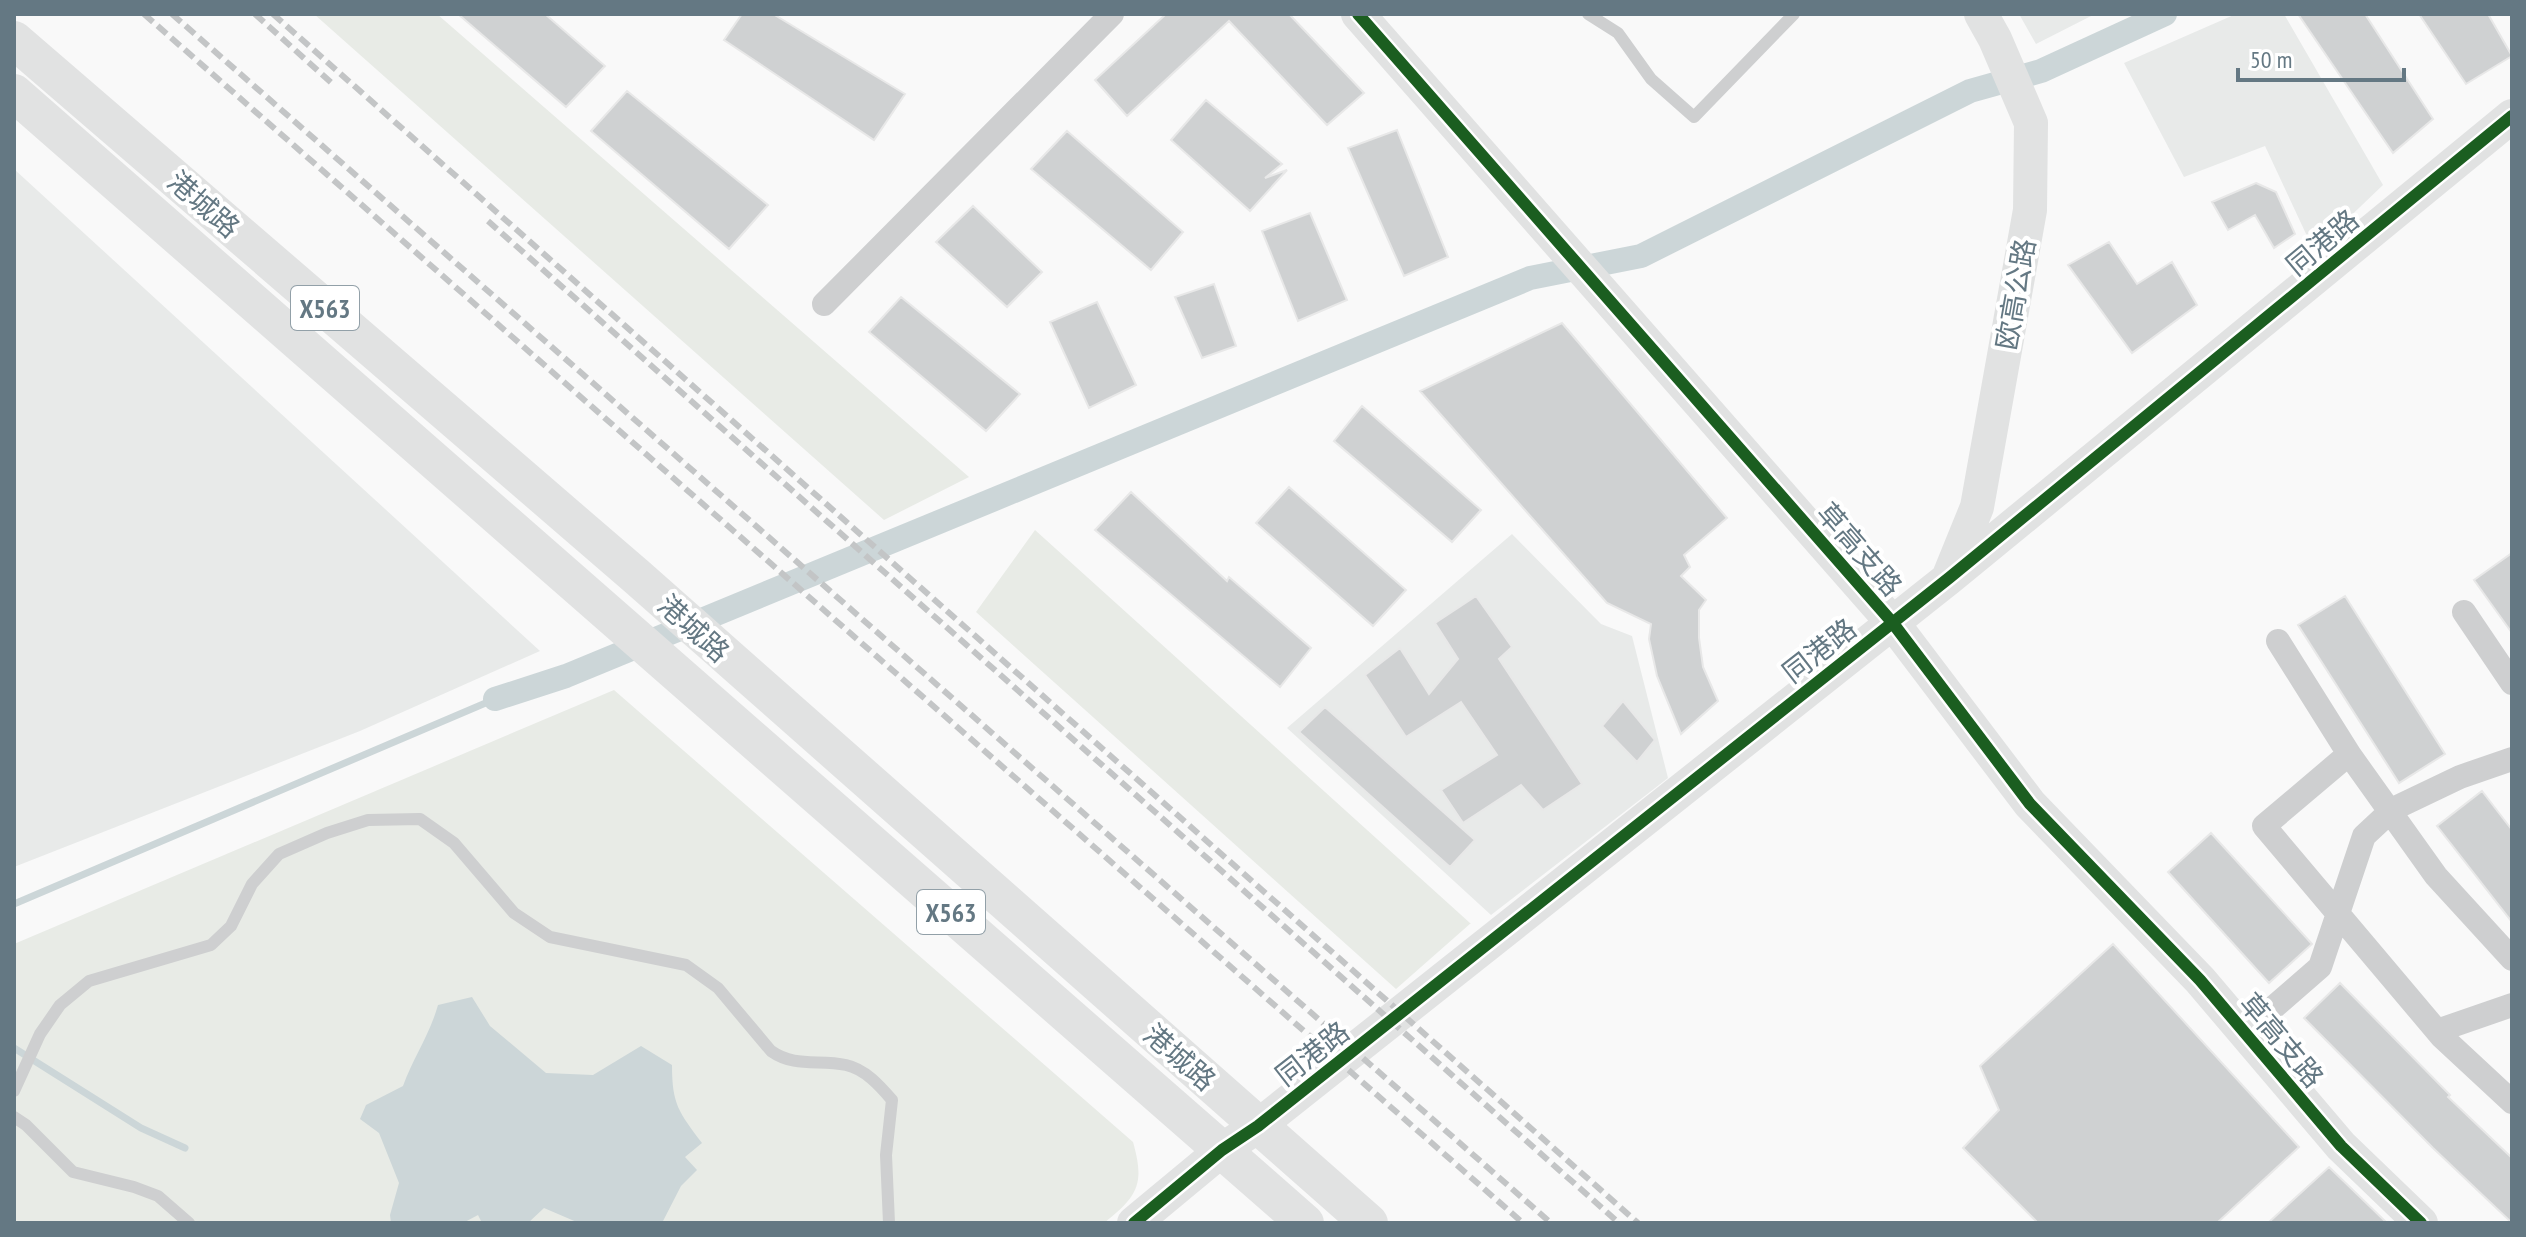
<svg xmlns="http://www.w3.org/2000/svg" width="2526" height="1237" font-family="'PT Sans Narrow','Noto Sans SC',sans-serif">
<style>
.built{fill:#e8eae9}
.green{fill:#e8ebe6}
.water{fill:#ccd6d8}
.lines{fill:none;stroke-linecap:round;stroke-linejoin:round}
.stream{stroke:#ccd6d8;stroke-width:7}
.canal{stroke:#ccd6d8;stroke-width:24}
.building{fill:#cfd1d2;stroke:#e8e8e8;stroke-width:2}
.lane{stroke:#cecfd0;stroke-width:12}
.street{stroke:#cecfd0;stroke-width:24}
.secondary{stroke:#e1e2e2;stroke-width:34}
.primary{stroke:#e1e2e2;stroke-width:38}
.rail{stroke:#c3c5c6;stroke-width:6;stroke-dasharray:12 6;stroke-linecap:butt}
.cycleway-casing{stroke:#fff;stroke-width:17}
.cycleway{stroke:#1b5e20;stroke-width:12}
.labels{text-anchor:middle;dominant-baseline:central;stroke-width:8;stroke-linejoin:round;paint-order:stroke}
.shield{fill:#fff;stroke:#92a0a8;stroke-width:2}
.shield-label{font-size:26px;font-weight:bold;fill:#647883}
.street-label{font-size:28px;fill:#647883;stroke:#fff}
</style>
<rect width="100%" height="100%" fill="#f9f9f9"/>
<path class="built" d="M2019,14H2095L2036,44Z
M2236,14H2284L2383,185L2314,251L2265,146L2184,177L2124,63Z
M14,169L540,651L360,731L14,867Z
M1512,534L1601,624L1632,636L1668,778L1491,915L1287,728Z"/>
<path class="green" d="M314,14H437L969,477L884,520Z
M1035,530L1470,923H1471L1396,989L976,612Z
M614,690L1133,1142C1145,1184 1138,1196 1104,1223H14V944Z"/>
<path class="water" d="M472,997L490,1026L546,1073L593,1075L641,1046L672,1065C672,1105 679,1112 702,1143L685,1157L697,1170L681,1186L662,1223H579L544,1208L528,1223H482L478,1215L463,1223H391L390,1215L399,1183L379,1133L360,1119L366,1105L403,1086C413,1058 430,1034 438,1005Z"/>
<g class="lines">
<path class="stream" d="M14,904L495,699
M14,1048L141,1128L185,1148"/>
<path class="canal" d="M495,699L566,676L1530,278L1641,256L1970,91L2041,71L2165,14"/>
</g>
<path class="building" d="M458,14H545L605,66L566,107Z
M742,14H773L905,94L874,140L724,40Z
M1166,14H1289L1364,93L1327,125L1229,21L1127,116L1095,80Z
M2298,14H2365L2433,119L2393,153Z
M2419,14H2488L2512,56L2466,84Z
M627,91L768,205L729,249L591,131Z
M1206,100L1282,164L1265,178L1287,170L1250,211L1171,140Z
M1397,130L1448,257L1404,276L1348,148Z
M1067,131L1183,232L1151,270L1031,169Z
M2256,183L2276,192L2295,234L2274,248L2255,215L2228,230L2212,202Z
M973,206L1042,272L1007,307L936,242Z
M1310,213L1347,300L1298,321L1262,231Z
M2109,242L2137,284L2172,262L2197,305L2132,353L2068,265Z
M1214,284L1236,346L1202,358L1175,297Z
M901,297L1020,394L986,431L869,332Z
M1097,302L1136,385L1089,408L1050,322Z
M1562,323L1727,518L1684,555L1690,567L1681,576L1706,600L1699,610V638L1703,667L1718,701L1681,734L1657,676L1649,639L1651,624L1607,603L1420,391Z
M1362,406L1481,510L1452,542L1334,441Z
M1289,487L1406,590L1373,626L1256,523Z
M1131,492L1227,581L1229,577L1311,648L1280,687L1095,530Z
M2512,553V633L2474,580Z
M1476,596L1512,647L1499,659L1582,784L1543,810L1521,785L1463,823L1441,790L1497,755L1461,702L1406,737L1365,675L1400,648L1429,694L1458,659L1435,623Z
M2345,596L2445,754L2399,783L2298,625Z
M1623,701L1655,740L1637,762L1602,726Z
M1325,707L1475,840L1450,867L1299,732Z
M2482,791L2512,830V922L2437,826Z
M2211,833L2312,944L2269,983L2168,872Z
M2113,944L2299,1147L2217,1223H2038L1963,1148L1999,1110L1980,1066Z
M2340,983L2450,1095L2448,1097L2512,1158V1223L2433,1148L2304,1018Z
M2329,1167L2387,1223H2268Z"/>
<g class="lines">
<path class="lane" d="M1588,14L1618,33L1651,79L1694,117L1794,14
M14,1091L40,1034L60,1005L89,981L211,945L231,926L252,884L279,854L327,833L368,820L420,819L454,843L514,913L550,937L686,965L718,988L771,1051C795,1068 819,1059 846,1065C865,1069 880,1086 892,1100L886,1155L889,1223
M14,1117L26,1125L73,1172L134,1187L158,1196L189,1223"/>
<path class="street" d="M824,304L1112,14
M2464,612L2512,683
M2278,641L2349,754L2264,826L2442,1037L2512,1102
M2349,754L2436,876L2512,959
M2437,1031L2512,1005
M2244,1033L2320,967L2364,836L2393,809L2460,777L2512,759"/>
<path class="secondary" d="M1358,14L1892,622L2030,804L2200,980L2341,1146L2421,1223
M1949,576L1977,507L2030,210L2031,123L1995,39L1981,14
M1134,1223L1222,1150L1258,1126L1949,578L2512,116"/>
<path class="primary" d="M14,40L636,576L1369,1223
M14,93L1305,1223"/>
<path class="rail" d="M144,14L1523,1223
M172,14L1551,1223
M255,14L335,86
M273,14L1638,1223
M488,221L1619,1223"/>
<g class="cycleway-casing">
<path id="cycleway" d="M1358,14L1892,622L2030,804L2200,980L2341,1146L2421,1223
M1134,1223L1222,1150L1258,1126L1949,578L2512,116"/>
</g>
<use href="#cycleway" class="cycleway"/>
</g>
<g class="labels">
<g class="shield">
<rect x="291" y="286" width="68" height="44" rx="6"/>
<rect x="917" y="890" width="68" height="44" rx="6"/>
</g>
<g class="shield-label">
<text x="325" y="308">X563</text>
<text x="951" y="912">X563</text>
</g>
<g class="street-label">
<text transform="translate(204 204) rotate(41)">港城路</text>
<text transform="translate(2322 242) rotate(-40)">同港路</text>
<text transform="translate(2015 294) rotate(-80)">欧高公路</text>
<text transform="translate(1860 549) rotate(49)">草高支路</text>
<text transform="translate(694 628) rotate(42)">港城路</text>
<text transform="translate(1819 650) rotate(-38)">同港路</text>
<text transform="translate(2282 1040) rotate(50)">草高支路</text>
<text transform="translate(1312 1053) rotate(-38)">同港路</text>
<text transform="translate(1180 1057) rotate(41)">港城路</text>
</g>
</g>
<rect width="2526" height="1237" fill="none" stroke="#647883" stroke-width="32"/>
<path d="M2238 68v12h166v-12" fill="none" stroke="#647883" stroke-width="4"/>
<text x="2250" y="68" font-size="24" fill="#647883" stroke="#ffffff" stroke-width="6" paint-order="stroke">50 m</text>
</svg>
